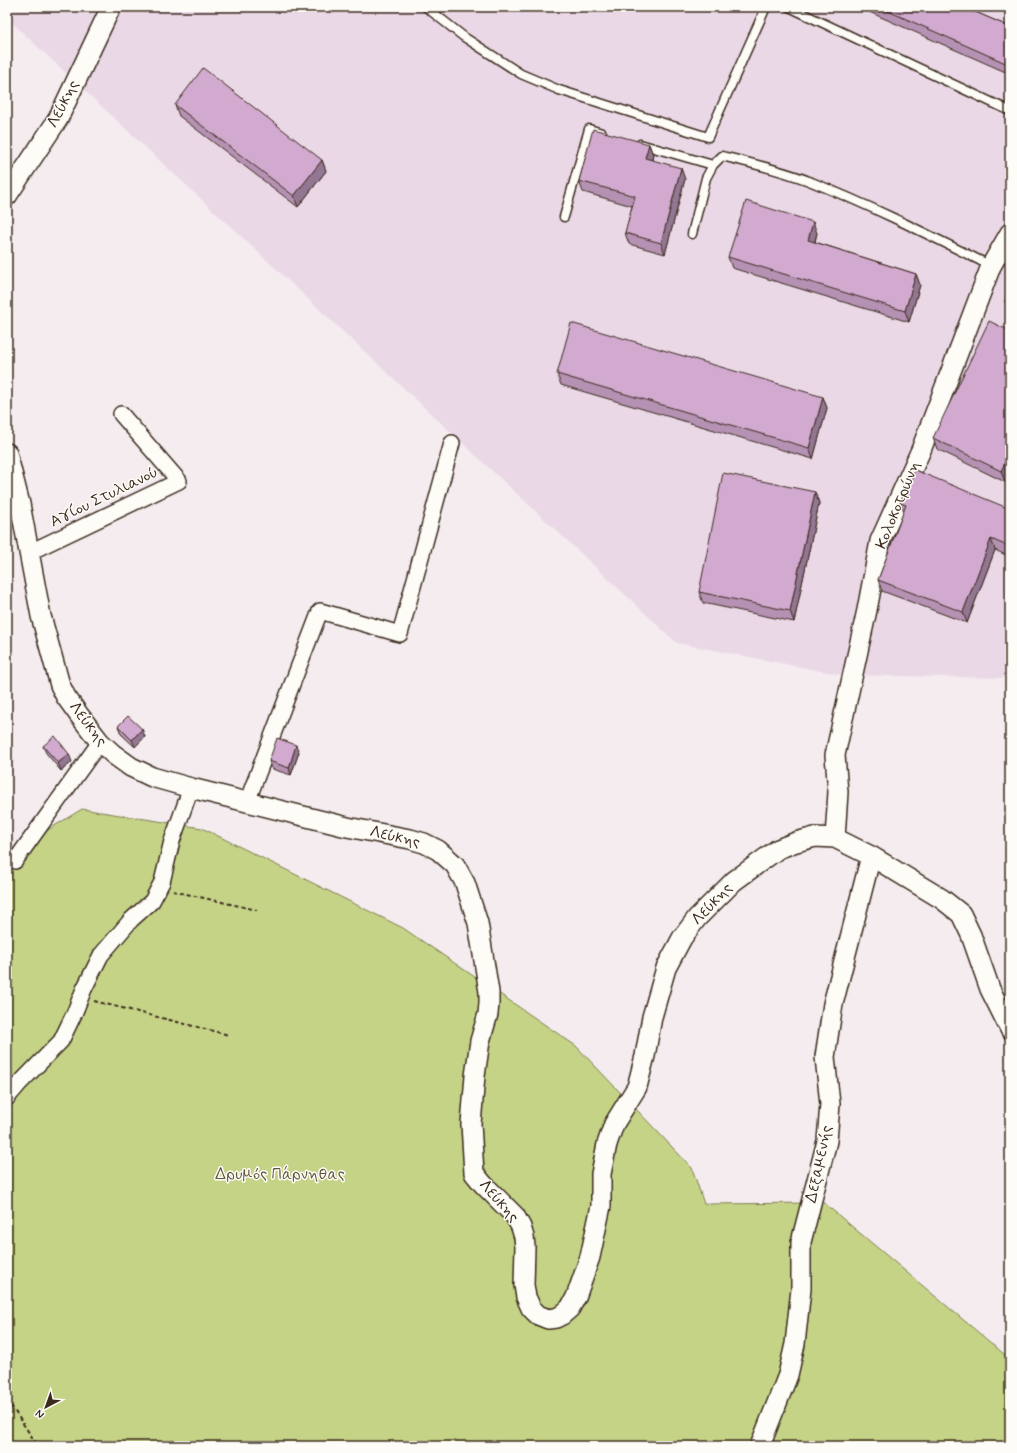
<svg xmlns="http://www.w3.org/2000/svg" width="1017" height="1453" font-family="Mynerve,sans-serif">
<style>
.built{fill:#ead8e6}
.green{fill:#c5d387;stroke:#807e52}
.lines{fill:none;stroke-linecap:round;stroke-linejoin:round}
.service-casing{stroke:#3b2a1e;stroke-width:11}
.minor-casing{stroke:#3b2a1e;stroke-width:18}
.tertiary-casing{stroke:#3b2a1e;stroke-width:22}
.path{stroke:#3b2a1e;stroke-width:2;stroke-dasharray:4 3;stroke-linecap:butt}
.service{stroke:#fdfcf7;stroke-width:8}
.minor{stroke:#fdfcf7;stroke-width:15}
.tertiary{stroke:#fdfcf7;stroke-width:19}
.wall{fill:#b592b3;stroke:#3b2a1e}
.shaded-wall{fill:#937792;stroke:#3b2a1e}
.building{fill:#d2aad0;stroke:#3b2a1e}
.labels{text-anchor:middle;dominant-baseline:central;stroke-width:3;stroke-linejoin:round;paint-order:stroke}
.street-label{font-size:16px;fill:#3b2a1e;stroke:#fdfcf7}
.park-label{font-size:16px;fill:#5e5438;stroke:#fdfcf7}
</style>
<rect width="100%" height="100%" fill="#f4ecef"/>
<filter id="ink" filterUnits="userSpaceOnUse"><feTurbulence type="fractalNoise" baseFrequency=".025" numOctaves="2"/><feDisplacementMap in="SourceGraphic" scale="8" xChannelSelector="R" yChannelSelector="G"/><feConvolveMatrix kernelMatrix="1 2 1 2 8 2 1 2 1" color-interpolation-filters="sRGB"/></filter>
<g filter="url(#ink)">
<path class="built" d="M7,7H1010L1009,678L842,675L677,643L7,18Z"/>
<path class="green" d="M82,809L202,828L403,928L576,1046L692,1168L704,1204L824,1203L1010,1359V1446H7V855Z"/>
<g class="lines">
<g class="service-casing">
<path id="service" d="M426,7L464,37L521,74L559,90L708,137L766,7
M789,7L1010,111
M640,144L713,165
M564,217L589,129L602,133
M692,234L706,178L713,165L722,156C751,163 781,170 809,181C872,206 931,236 991,266"/>
</g>
<g class="minor-casing">
<path id="minor" d="M30,552L179,481L121,414
M247,802L320,611L400,634L452,443
M15,861L100,742
M7,1098L19,1084L61,1041L74,1014L84,989L101,955L131,920L152,901L162,882L172,841L191,788"/>
</g>
<g class="tertiary-casing">
<path id="tertiary" d="M7,196L58,119L111,7
M7,453L20,504L41,616L60,685L66,697L79,715L100,742L113,754L131,767L152,777L191,788L347,827L410,839L424,843L438,850L455,865L465,883L478,923L489,992V1003L488,1014L480,1041L475,1076L471,1124L474,1173L483,1184L515,1216L521,1227L524,1237L525,1247L524,1285L526,1297L531,1308L538,1315L548,1319L556,1318L562,1315L570,1308L576,1297L590,1257L601,1206V1174L607,1144L614,1124L637,1087L645,1056L652,1017L666,968L682,938L697,918L734,881L778,849L796,842L815,837L835,838L871,856L942,899L961,914L971,935L990,989L1010,1029
M835,838L838,792L835,755L867,610L880,541L921,450L991,266L1010,233
M760,1446L788,1375L795,1344L801,1289V1242L827,1141L830,1104L825,1057L833,1004L871,856"/>
</g>
<path class="path" d="M173,891L257,910
M94,1001L229,1035
M7,1400L38,1446"/>
<use href="#service" class="service"/>
<use href="#minor" class="minor"/>
<use href="#tertiary" class="tertiary"/>
</g>
<path class="wall" d="M858,7H964L1010,27V74Z
M175,105L322,160L326,171L298,207L179,116Z
M649,144L653,155L652,160L685,179L665,254L629,244L625,233L632,206L583,192L579,181Z
M817,233L815,242L916,274L920,285L909,322L732,268L728,257Z
M1010,292V313L1009,312L1005,301Z
M1010,331V472L1005,482L937,449L933,438Z
M557,374L823,397L827,408L813,459L561,385Z
M815,492L819,503L794,622L703,603L699,592Z
M900,503L1010,509V557L995,550L967,623L882,591L878,580L904,511Z
M7,515L12,527L7,529Z
M118,726L142,729L145,737L135,747L121,734Z
M43,746L72,762L61,771L46,753Z
M299,752L291,775L272,769L269,761Z"/>
<path class="shaded-wall" d="M649,144L653,155L649,169L645,158Z
M322,160L326,171L298,207L294,196Z
M681,168L685,179L665,254L661,243Z
M813,222L817,233L812,251L808,240Z
M916,274L920,285L909,322L905,311Z
M823,397L827,408L813,459L809,448Z
M1010,453V472L1005,482L1001,471Z
M815,492L819,503L794,622L790,611Z
M991,539L995,550L967,623L963,612Z
M142,729L145,737L135,747L132,740Z
M296,745L299,752L291,775L289,768Z
M69,754L72,762L61,771L58,763Z"/>
<path class="building" d="M879,7H964L1010,27V65Z
M203,68L322,160L294,196L175,105Z
M593,129L649,144L645,158L681,168L661,243L625,233L635,196L579,181Z
M746,201L813,222L808,240L916,274L905,311L728,257Z
M1010,292V304L1005,301Z
M989,321L1010,331V453L1001,471L933,438Z
M571,323L823,397L809,448L557,374Z
M915,470L1010,509V547L991,539L963,612L878,580L906,505L900,503Z
M723,473L815,492L790,611L699,592Z
M7,515L9,520L7,521Z
M128,716L142,729L132,740L118,726Z
M55,736L69,754L58,763L43,746Z
M277,738L296,745L289,768L269,761Z"/>
</g>
<g class="labels">
<g class="street-label">
<text transform="translate(63 104) rotate(-63)">Λεύκης</text>
<text transform="translate(104 497) rotate(-26)">Αγίου Στυλιανού</text>
<text transform="translate(898 505) rotate(-68)">Κολοκοτρώνη</text>
<text transform="translate(88 724) rotate(52)">Λεύκης</text>
<text transform="translate(395 837) rotate(13)">Λεύκης</text>
<text transform="translate(712 904) rotate(-47)">Λεύκης</text>
<text transform="translate(819 1164) rotate(-78)">Δεξαμενής</text>
<text transform="translate(499 1201) rotate(48)">Λεύκης</text>
</g>
<g class="park-label">
<text x="280" y="1174">Δρυμός Πάρνηθας</text>
</g>
</g>
<rect width="1017" height="1453" fill="none" stroke="#fdfcf7" stroke-width="24"/>
<rect x="12" y="12" width="993" height="1429" fill="none" stroke="#3b2a1e" stroke-width="1.5" filter="url(#ink)"/>
<g transform="translate(46 1407) rotate(221)" stroke="#fdfcf7" stroke-width="3" paint-order="stroke">
<path d="M0-3L7 15L0 10L-7 15Z" fill="#3b2a1e"/>
<text y="-6" font-size="11" font-weight="bold" text-anchor="middle" fill="#3b2a1e">N</text>
</g>
</svg>
